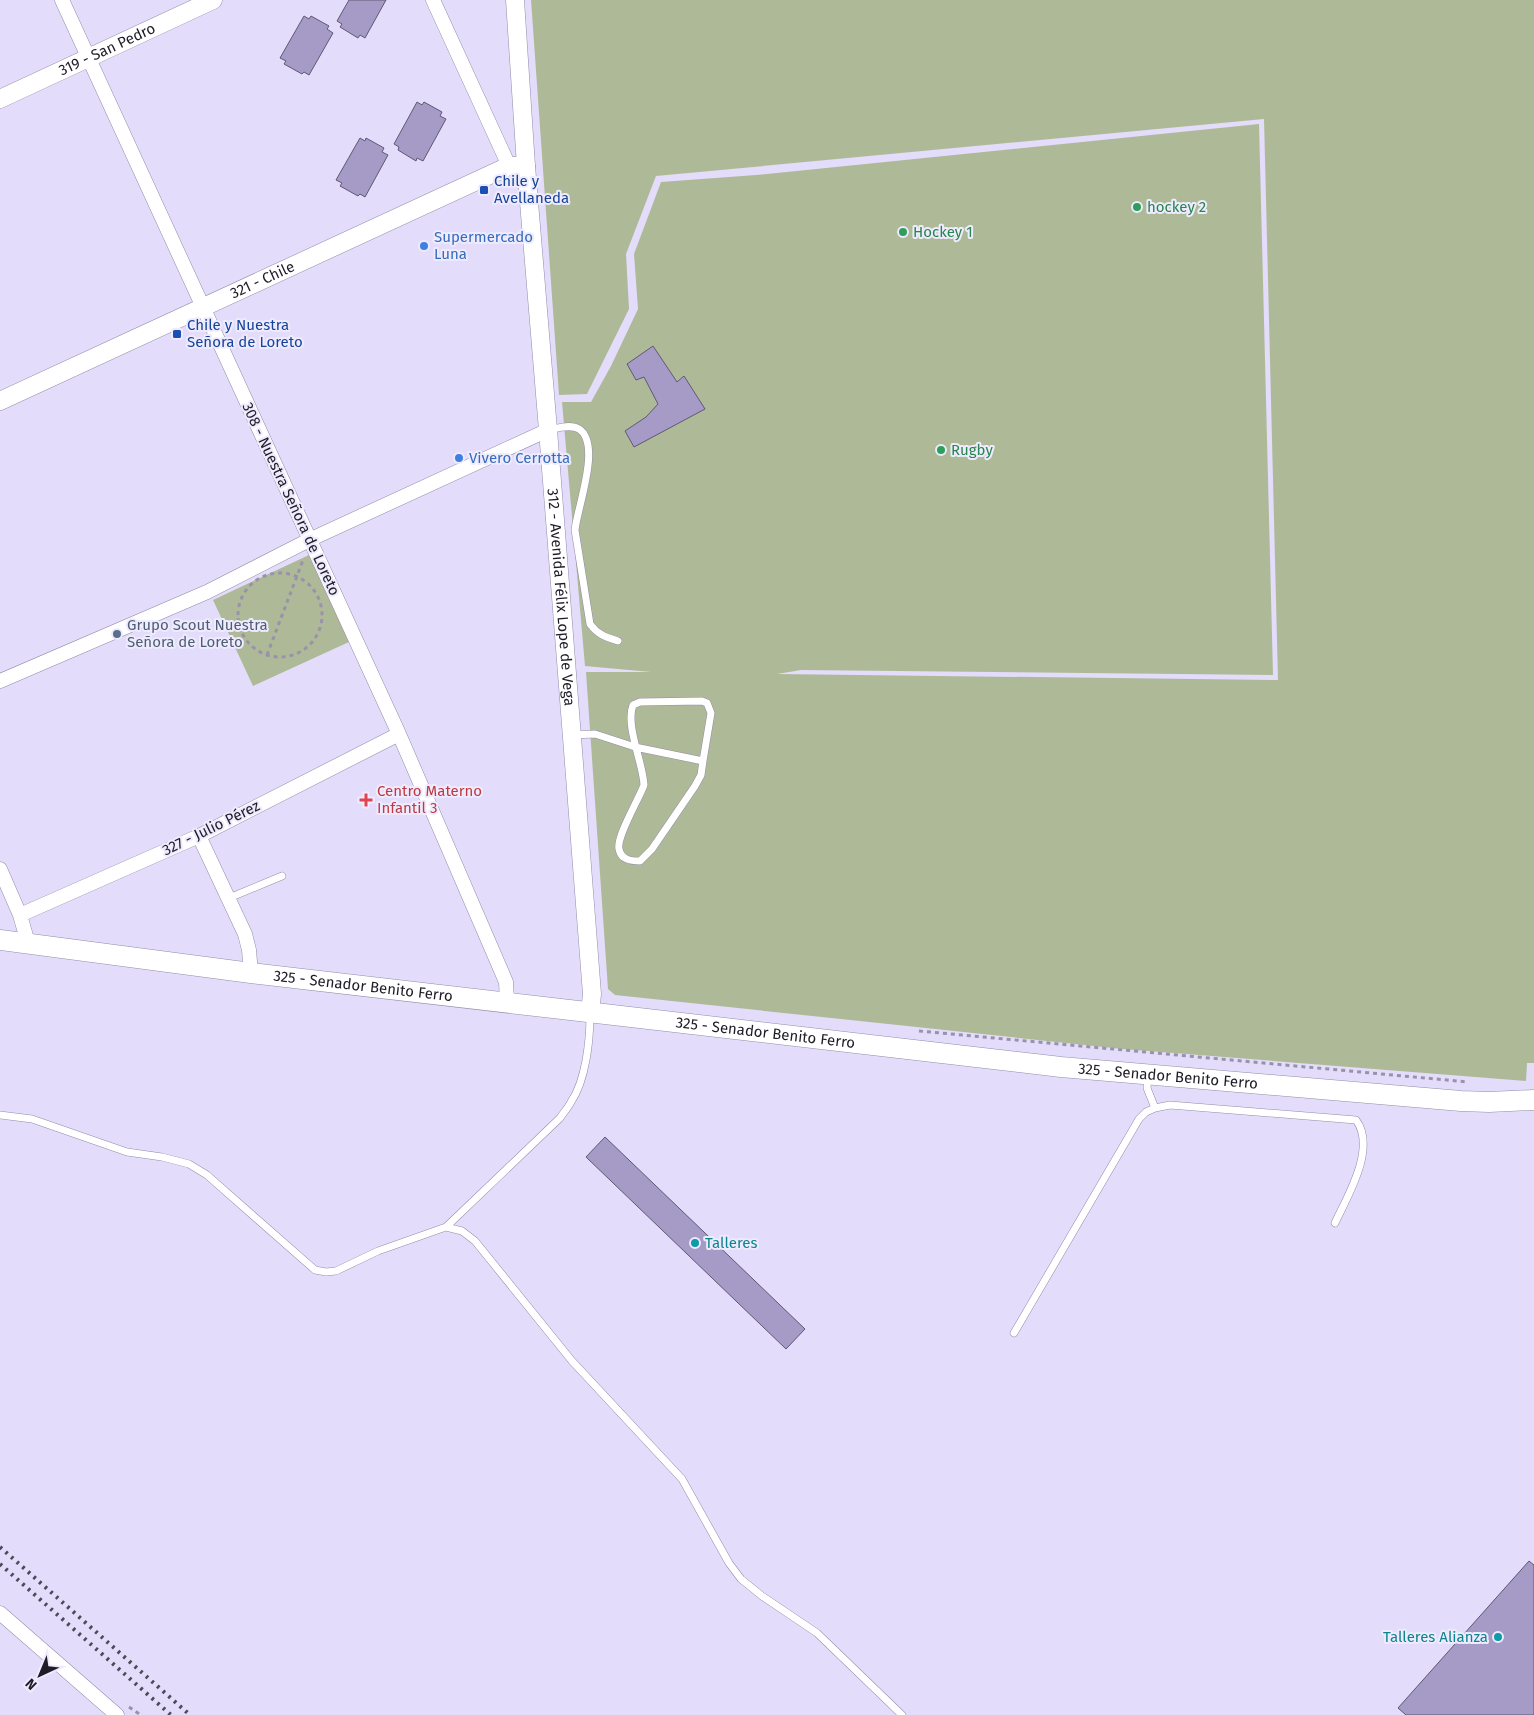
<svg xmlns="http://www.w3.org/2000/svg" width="1534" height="1715" font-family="'Fira Sans',sans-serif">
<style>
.green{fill:#aeba97}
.building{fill:#a69bc7;stroke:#5f5873}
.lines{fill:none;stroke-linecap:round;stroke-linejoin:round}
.service-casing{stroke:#938ca9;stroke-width:8}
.minor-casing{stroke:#938ca9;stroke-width:15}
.tertiary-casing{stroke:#938ca9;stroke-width:19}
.secondary-casing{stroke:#938ca9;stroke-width:21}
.path{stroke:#9892aa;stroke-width:3;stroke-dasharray:4 4;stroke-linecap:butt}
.service{stroke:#fff;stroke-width:7}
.minor{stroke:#fff;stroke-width:14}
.tertiary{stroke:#fff;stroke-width:18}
.secondary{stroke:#fff;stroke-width:20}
.rail{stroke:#4d4958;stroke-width:4;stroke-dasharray:2.5 5;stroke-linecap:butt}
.transit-dot{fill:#1a4fb4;stroke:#efebfe;stroke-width:2}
.leisure-dot{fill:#2e9e5b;stroke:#efebfe;stroke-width:2}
.shop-dot{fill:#3f7fe0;stroke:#efebfe;stroke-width:2}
.service-dot{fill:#5c6f8a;stroke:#efebfe;stroke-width:2}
.health-dot{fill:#e0444e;stroke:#efebfe;stroke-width:2}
.culture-dot{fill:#0f9aa8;stroke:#efebfe;stroke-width:2}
.labels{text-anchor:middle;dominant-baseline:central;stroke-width:4;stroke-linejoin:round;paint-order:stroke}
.street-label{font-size:15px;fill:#1f1c27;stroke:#efebfe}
.transit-label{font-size:15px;fill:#164399;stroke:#efebfe;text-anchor:start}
.leisure-label{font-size:15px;fill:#27864d;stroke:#efebfe;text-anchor:start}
.shop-label{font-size:15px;fill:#366cbe;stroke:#efebfe;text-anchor:start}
.service-label{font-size:15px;fill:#4e5e75;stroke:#efebfe;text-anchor:start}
.health-label{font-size:15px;fill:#be3a42;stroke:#efebfe;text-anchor:start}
.culture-label{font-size:15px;fill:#0d838f;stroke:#efebfe;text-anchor:start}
</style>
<rect width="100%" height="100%" fill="#e3dcfb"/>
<path class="green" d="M531,0H1534V1063H1527L1526,1081L1123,1049L615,995L608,989L586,672H651L585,666L562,402H591L611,366L638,309L634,254L661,182L756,175L1259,124L1273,675L801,670L777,674L1278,680L1264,119L656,176L626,254L629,309L587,394L559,395Z
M309,555L349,642L253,686L213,600Z"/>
<path class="building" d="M349,0H386L365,38L360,35L358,38L340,27L342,24L337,21Z
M304,16L309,19L311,16L329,26L327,29L333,33L309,75L304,72L302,74L284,64L286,61L280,58Z
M417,102L422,105L424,102L442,112L440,116L446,119L423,161L417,158L416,161L398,150L399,147L394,144Z
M360,138L365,141L366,138L384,148L382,152L388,155L365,197L360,194L358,196L340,186L342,183L336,180Z
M653,346L677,382L684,376L705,409L634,447L625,431L646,417L658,404L644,377L636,380L627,364Z
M605,1137L805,1329L786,1349L586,1157Z
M1529,1561L1534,1565V1715H1406L1398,1708Z"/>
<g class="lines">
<g class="service-casing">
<path id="service" d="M548,430C557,428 571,424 579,429C602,444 577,508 575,530L590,624C598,635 606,637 618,641
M572,735L595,734L635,747L703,761L701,775L695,786L652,849L640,861C631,861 621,860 619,849C616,837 639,799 644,785C643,763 625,725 633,705L640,702L702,701L707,703L711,713L703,761
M229,898L282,876
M1155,1108L1170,1105L1356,1120C1377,1148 1347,1197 1335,1223
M0,1115L32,1119L127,1152L162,1157L189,1164L207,1175L315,1270L326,1272L336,1271L378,1251L446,1227L462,1231L475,1241L572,1361L682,1479L729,1563L741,1579L762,1596L817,1633L902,1715
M446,1227L560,1118C563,1113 568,1108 571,1102C586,1080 590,1040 590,1014
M1014,1333L1139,1119L1146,1112L1155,1108L1147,1088L1148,1075"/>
</g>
<g class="minor-casing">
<path id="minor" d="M62,0L399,734L506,982L507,1002
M433,0L509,166
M0,681L207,592L309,540L548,430
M199,836L245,934L249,950L251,973
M0,869L20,915L28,943
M20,915L199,836L399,734
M0,1613L117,1715"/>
</g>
<g class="tertiary-casing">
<g id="tertiary">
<path id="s1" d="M515,0L526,166L548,430L592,994L590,1013"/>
<path id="s2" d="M0,99L213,0"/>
<path id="s3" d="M0,401L509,166H526"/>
</g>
</g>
<g class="secondary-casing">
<g id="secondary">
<path id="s4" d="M0,940L251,973L1061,1067L1461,1101L1489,1102L1534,1100"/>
</g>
</g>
<path class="path" d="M238 615a42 42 0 1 1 84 0a42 42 0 1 1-84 0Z
M267,655L303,560
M919,1031L1468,1082
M129,1707L141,1715"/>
<use href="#service" class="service"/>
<use href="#minor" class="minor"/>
<use href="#tertiary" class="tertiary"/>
<use href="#secondary" class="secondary"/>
<path class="rail" d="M0,1547L190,1715
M0,1564L171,1715"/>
</g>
<g class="transit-dot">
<rect x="479" y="185" width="10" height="10" rx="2.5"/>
<rect x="172" y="329" width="10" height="10" rx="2.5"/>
</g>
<g class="leisure-dot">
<circle cx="1137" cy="207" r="5"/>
<circle cx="903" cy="232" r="5"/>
<circle cx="941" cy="450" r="5"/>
</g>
<g class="shop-dot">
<circle cx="424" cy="246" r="5"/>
<circle cx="459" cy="458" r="5"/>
</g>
<circle class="service-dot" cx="117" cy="634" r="5"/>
<path class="health-dot" d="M363.5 792.5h5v5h5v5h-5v5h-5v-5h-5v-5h5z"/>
<g class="culture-dot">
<circle cx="695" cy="1243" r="5"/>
<circle cx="1498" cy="1637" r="5"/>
</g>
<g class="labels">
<g class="street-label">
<text stroke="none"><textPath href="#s2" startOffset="118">319 - San Pedro</textPath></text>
<text stroke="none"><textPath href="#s3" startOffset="289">321 - Chile</textPath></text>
<text transform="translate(291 499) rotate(65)">308 - Nuestra Señora de Loreto</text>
<text stroke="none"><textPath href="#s1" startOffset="599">312 - Avenida Félix Lope de Vega</textPath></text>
<text transform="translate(211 828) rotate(-26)">327 - Julio Pérez</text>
<text stroke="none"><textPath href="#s4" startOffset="366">325 - Senador Benito Ferro</textPath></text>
<text stroke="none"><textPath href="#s4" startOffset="771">325 - Senador Benito Ferro</textPath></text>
<text stroke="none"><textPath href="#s4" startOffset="1176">325 - Senador Benito Ferro</textPath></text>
</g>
<g class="transit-label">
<text x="494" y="181">Chile y<tspan x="494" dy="17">Avellaneda</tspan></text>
<text x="187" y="325">Chile y Nuestra<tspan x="187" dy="17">Señora de Loreto</tspan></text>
</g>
<g class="leisure-label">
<text x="1147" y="207">hockey 2</text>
<text x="913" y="232">Hockey 1</text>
<text x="951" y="450">Rugby</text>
</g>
<g class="shop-label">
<text x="434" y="237">Supermercado<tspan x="434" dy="17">Luna</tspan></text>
<text x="469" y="458">Vivero Cerrotta</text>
</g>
<g class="service-label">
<text x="127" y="625">Grupo Scout Nuestra<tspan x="127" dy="17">Señora de Loreto</tspan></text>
</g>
<g class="health-label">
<text x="377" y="791">Centro Materno<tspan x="377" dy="17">Infantil 3</tspan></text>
</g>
<g class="culture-label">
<text x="705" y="1243">Talleres</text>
<text x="1488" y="1637" text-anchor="end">Talleres Alianza</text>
</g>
</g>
<g transform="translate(40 1675) rotate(224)" stroke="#efebfe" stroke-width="4" paint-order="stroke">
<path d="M0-4L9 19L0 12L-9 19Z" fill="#1f1c27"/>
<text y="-8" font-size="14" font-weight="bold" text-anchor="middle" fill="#1f1c27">N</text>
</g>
</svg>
